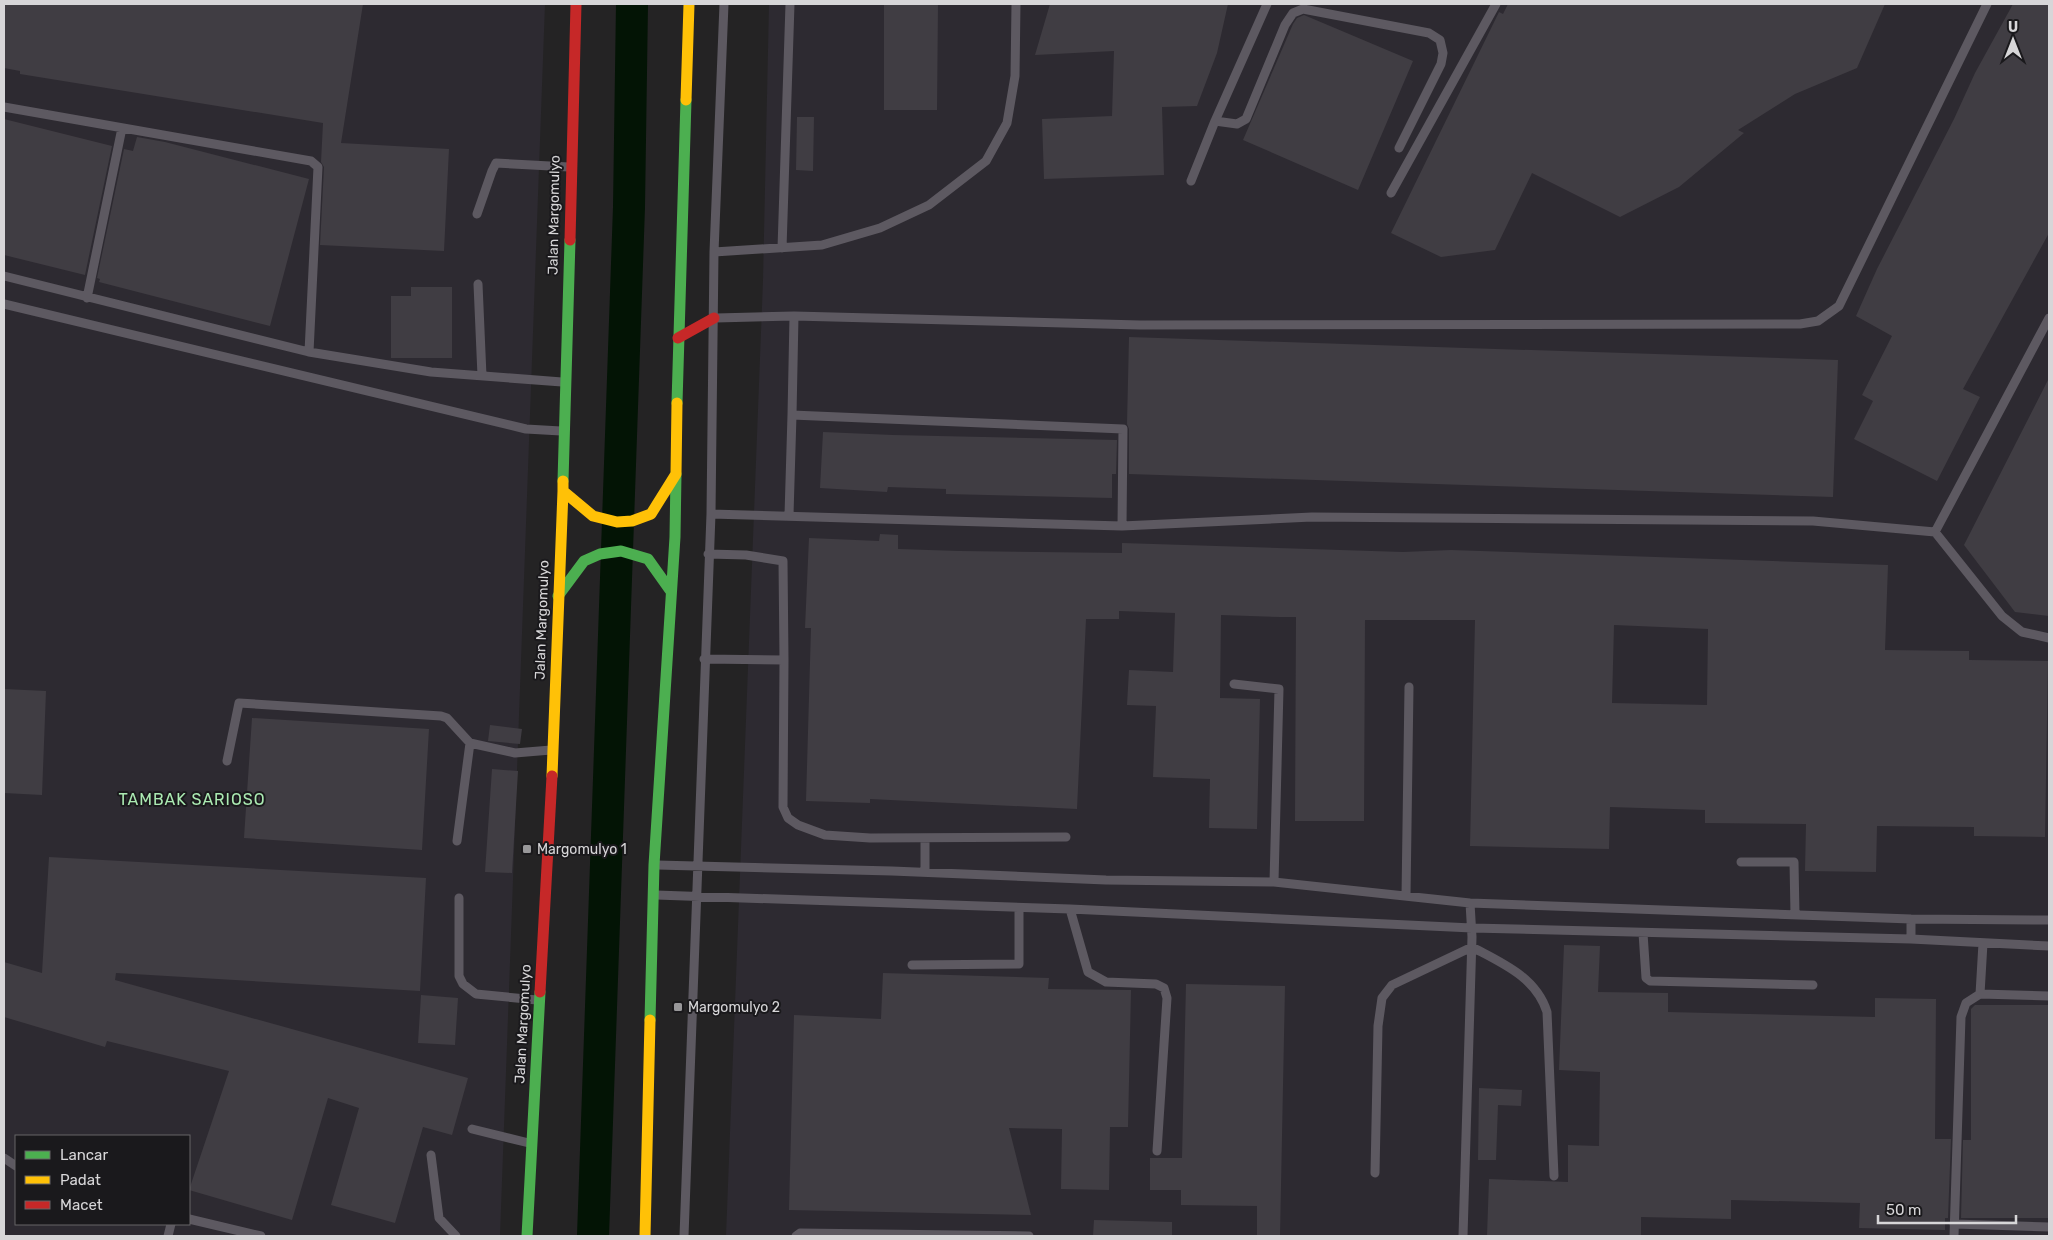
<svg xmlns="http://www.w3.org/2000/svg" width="2053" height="1240" font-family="Rubik,sans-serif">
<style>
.built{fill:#2d2a31;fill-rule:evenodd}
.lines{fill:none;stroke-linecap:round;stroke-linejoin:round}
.river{stroke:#031405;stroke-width:32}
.building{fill:#403d43;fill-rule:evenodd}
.lane{stroke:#5d5961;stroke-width:9}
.fast{stroke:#4caf50;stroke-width:11}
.slow{stroke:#ffc107;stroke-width:11}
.jam{stroke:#c62828;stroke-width:11}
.poi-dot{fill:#989799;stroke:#1a191c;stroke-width:2}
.labels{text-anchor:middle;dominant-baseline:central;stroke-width:4;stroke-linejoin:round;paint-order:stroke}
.street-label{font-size:14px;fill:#d7d6d8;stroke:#1a191c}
.poi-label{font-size:14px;fill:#d7d6d8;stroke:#1a191c;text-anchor:start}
.quarter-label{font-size:16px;letter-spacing:1px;fill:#abeab2;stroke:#1a191c}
</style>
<rect width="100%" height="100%" fill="#242324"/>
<path class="built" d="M4,4H545L500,1236H4ZM16,1136H189V1224H16Z
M769,4H2049V1236H726L763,280Z"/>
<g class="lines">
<path class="river" d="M593,1236L629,207L632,4"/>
</g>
<path class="building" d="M4,4H363L341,143L449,149L444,251L320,245L324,167L321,162L323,123L20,74V71L4,68Z
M884,4H938L937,110H884Z
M1050,4H1228L1217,53L1197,106L1162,107L1164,175L1044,179L1042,119L1112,116L1114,51L1035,55Z
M1508,4H1885L1857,68L1795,94L1738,130L1744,133L1679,187L1620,217L1532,173L1495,250L1441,257L1391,233L1499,12L1503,14Z
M2013,4H2049V233L1963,389L1980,397L1937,481L1854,439L1873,401L1862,395L1892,336L1856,316L1877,269L1954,119L1975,73Z
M1304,15L1413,61L1358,190L1243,140L1293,24L1297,18Z
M797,117H814L813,171L796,170Z
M4,119L112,146L85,275L4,255Z
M137,137L165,142L309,179L270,326L99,282L100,279L97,278L124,149L133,151Z
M411,287H452V358H391V296H411Z
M1129,337L1838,360L1833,497L1129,474V429L1127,424Z
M2049,378V616L2015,612L1964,545Z
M823,432L893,435L1117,440L1116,474H1112V498L946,494V489L888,487L887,492L820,488Z
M880,534L898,535V549L959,551L1122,553V543L1403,552L1451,550L1888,565L1885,650L1969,651V660L2048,661L2045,837L1974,836V827L1877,826L1876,872L1805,871L1806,824L1705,823V810L1610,807L1609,849L1470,846L1475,620H1365L1364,821H1295L1296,617H1281L1221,615L1220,698L1260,699L1257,829L1209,828L1210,779L1153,777L1156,706L1127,705L1129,670L1173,672L1175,613L1119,611V619H1086L1077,809L870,799V803L806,801L811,628H805L809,538L879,541ZM1614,625L1708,629L1707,705L1612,703Z
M4,689L46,691L42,795L4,793Z
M252,718L429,729L422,850L244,838Z
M490,725L522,729L520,744L488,741Z
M492,769L518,771L512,873L485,872Z
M49,857L426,878L420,991L116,973L115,980L468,1078L452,1135L423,1127L395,1223L331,1205L359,1108L328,1098L292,1220L189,1190L229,1071L107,1041L105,1047L4,1017V962L42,973Z
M1564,945L1600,946L1598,992L1668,993V1012L1875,1017V998L1936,999L1935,1139H1951L1948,1218H1945V1230L1859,1228L1860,1203L1731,1200V1219L1641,1217V1236H1487L1489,1179L1568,1182V1145L1599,1146L1600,1072L1559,1070Z
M883,973L1049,978L1048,989L1131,990L1128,1127H1110L1109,1190L1061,1189L1062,1129L1009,1128L1031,1215L789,1210L794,1015L881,1019Z
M1186,984L1285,986L1280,1236H1257V1206L1181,1205V1190H1150V1158H1182Z
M421,995L458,998L455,1045L418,1043Z
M1975,1005H2049V1218H1961L1963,1140H1971V1009Z
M1479,1088L1522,1090L1521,1106L1498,1105L1496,1160H1478Z
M1094,1220L1172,1222V1236H1093Z"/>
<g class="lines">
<path class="lane" d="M4,107L311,161L318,167L309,352L431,372L562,382
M1215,121L1237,124L1246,119L1285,25L1293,13L1303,9L1429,33L1440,40L1443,53L1441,64L1399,148
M1191,181L1215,121L1267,4
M1391,193L1496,4
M477,214L492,171L496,163L569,167
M782,248L790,4
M714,252L822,245L880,228L929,205L986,161L1007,123L1015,76L1016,4
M4,276L309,352
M478,284L482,376
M87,298L122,128
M4,304L526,429L561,431
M794,316L792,415L1123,429L1122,526
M716,318L794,316L1140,325L1800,324L1818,321L1839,306L1987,4
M711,514L1122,526L1312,517L1813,521L1935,532L2002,616L2022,632L2049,638
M789,515L792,415
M1935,532L2049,318
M708,554L746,555L783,561L784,660
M704,659L784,660L783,807L788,818L798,825L825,835L870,838L1066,837
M1234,684L1279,689L1274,882
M227,761L239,703L441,716L447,718L470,743L515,753L551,750
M925,838V872
M457,841L470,743
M1741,862H1794L1795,915
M657,865L892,871L1106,880L1274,882L1470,903L1911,919L2049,920
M656,895L1070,909L1472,928L1911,939L2049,946
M1406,896L1409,687
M459,898V976L463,984L476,994L537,1000
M1070,909L1088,972L1106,982L1156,984L1164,988L1167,998L1157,1151
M1643,933L1646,978L1650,981L1813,985
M1911,939V919
M912,965L1019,964V909
M1980,994L2049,996
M472,1129L529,1143
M431,1155L439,1218L456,1236
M4,1158L16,1166
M1375,1173L1378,1026L1382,998L1392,985L1472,947C1502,963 1536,977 1547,1012L1554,1176
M189,1219L261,1236
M1954,1224L2049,1227
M168,1236L171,1224
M684,1236L711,514L714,252L724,4
M796,1236L800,1233L1029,1236
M1463,1236L1472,937L1470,903
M1954,1236L1961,1017L1966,1003L1980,994L1983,943"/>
<path class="fast" d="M677,403L686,100
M563,481L570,240
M558,596L584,561L600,554L621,551L648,559L670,590
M650,1020L654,865L675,537L676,474
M527,1236L540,992"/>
<path class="slow" d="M686,100L689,4
M563,481V491L593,516L617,522L632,521L651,514L676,474L677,403
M552,776L563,491
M645,1236L650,1020"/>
<path class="jam" d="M570,240L576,4
M678,338L714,318
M540,992L552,776"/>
</g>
<g class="poi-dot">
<rect x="522" y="844" width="10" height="10" rx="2.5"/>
<rect x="673" y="1002" width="10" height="10" rx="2.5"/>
</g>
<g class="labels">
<g class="street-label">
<text transform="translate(554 215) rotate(-89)">Jalan Margomulyo</text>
<text transform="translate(542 620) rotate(-88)">Jalan Margomulyo</text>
<text transform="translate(523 1024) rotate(-87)">Jalan Margomulyo</text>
</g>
<g class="poi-label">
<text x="537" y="849">Margomulyo 1</text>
<text x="688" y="1007">Margomulyo 2</text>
</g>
<g class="quarter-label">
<text x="192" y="799">TAMBAK SARIOSO</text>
</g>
</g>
<rect width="2053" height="1240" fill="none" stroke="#d7d6d8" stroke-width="10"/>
<rect x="15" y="1135" width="175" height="90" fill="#1a191c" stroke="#666567"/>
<rect x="25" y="1151" width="25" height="8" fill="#4caf50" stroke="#666567"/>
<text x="60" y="1160" font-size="15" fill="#d7d6d8">Lancar</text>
<rect x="25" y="1176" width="25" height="8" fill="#ffc107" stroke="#666567"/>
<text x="60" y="1185" font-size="15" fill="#d7d6d8">Padat</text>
<rect x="25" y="1201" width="25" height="8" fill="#c62828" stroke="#666567"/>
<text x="60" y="1210" font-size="15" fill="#d7d6d8">Macet</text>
<g transform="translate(2013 40)" stroke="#1a191c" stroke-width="4" paint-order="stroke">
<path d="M0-4L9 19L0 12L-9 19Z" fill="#d7d6d8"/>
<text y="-8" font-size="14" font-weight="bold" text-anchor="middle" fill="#d7d6d8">U</text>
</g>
<path d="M1878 1215v8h138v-8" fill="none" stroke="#d7d6d8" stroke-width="2.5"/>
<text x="1886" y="1215" font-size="15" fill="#d7d6d8" stroke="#1a191c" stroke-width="4" paint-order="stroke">50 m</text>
</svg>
